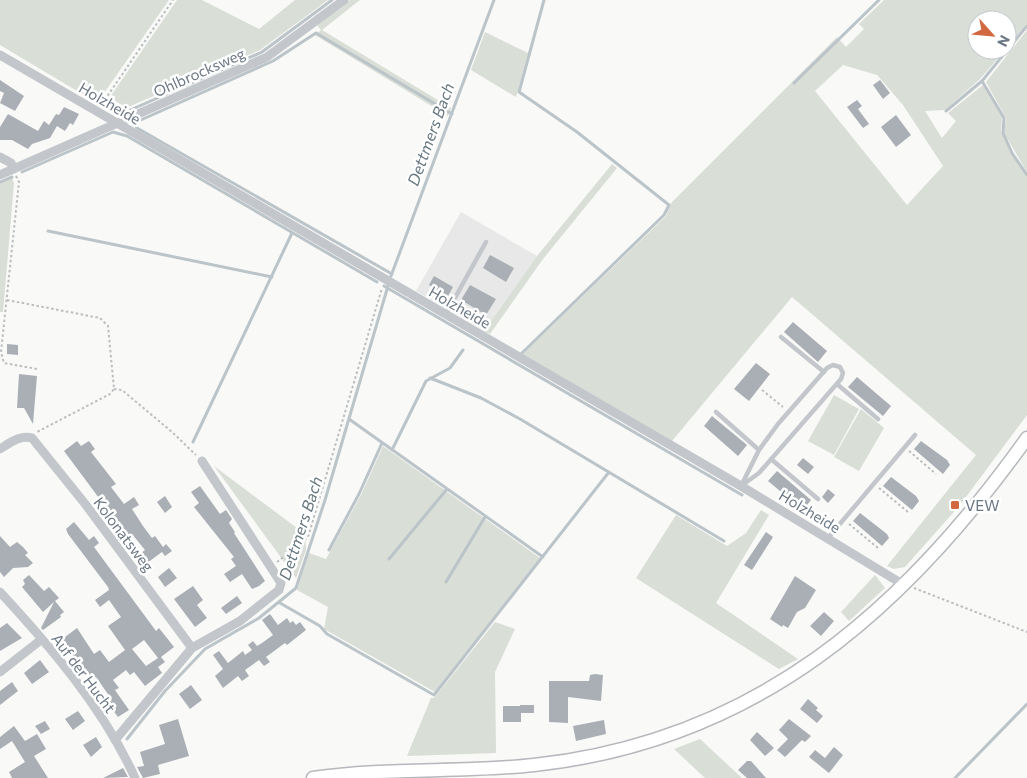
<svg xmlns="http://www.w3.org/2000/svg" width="1027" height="778" font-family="Commissioner,sans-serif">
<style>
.built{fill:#e7e8e7}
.green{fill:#d9ded7;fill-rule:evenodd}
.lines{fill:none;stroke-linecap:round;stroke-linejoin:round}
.stream{stroke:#bbc4c8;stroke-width:3}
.building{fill:#a9afb5;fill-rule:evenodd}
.primary-casing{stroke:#b5b8bc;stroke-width:15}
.path{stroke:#bbbec0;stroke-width:2;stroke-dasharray:2.5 2.5;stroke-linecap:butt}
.service{stroke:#c3c6ca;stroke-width:4.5}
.minor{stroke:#c3c6ca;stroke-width:9}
.primary{stroke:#fff;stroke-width:12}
.poi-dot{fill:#d1683f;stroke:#fff;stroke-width:2}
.labels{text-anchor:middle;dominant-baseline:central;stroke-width:5;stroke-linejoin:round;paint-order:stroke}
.street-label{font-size:15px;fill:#6c7885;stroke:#fff}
.poi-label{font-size:15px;fill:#6c7885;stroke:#fff;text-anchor:start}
.water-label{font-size:16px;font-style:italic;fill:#677880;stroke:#fff}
</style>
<rect width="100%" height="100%" fill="#f9f9f7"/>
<path class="built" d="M461,212L537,256L484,331L416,291Z"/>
<path class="green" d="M0,0H169L97,103L0,45Z
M177,0H202L259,29L295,0H328L260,50L126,108L110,97Z
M350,0H360L322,30L451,108L448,116L315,35L321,30L317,25Z
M884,0H1027V24L1007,48V20H977V50H1005L980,79L945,110L925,111L942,138L956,121L948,113L983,85L1002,117L1001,132L1011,153L1027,177V415L960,505L905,567L894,569L887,566L976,455L792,297L672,441L523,354L666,216L671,203L837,37L846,47L864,29L859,24ZM843,65L877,75L903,105L943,166L907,205L815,91Z
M1027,30V172L1004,133L1006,118L986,82Z
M485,32L528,53L516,97L471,70Z
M612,164L617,168L543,259L490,334L484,331L537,256Z
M12,178L14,183L3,312H0V183Z
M834,395L859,409L834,455L808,441Z
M861,409L884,428L859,471L834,457Z
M383,446L540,558L435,692L324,629L328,607L297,590L309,553L326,559L361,495Z
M214,466L305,534L306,550L296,578Z
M761,510L769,515L716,603L798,659L779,669L636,578L676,515L727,546L746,533Z
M875,575L885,588L849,621L841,612Z
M495,622L515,629L495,672L496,753L407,756L431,698H434Z
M700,739L742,778H705L674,749Z"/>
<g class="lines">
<path class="stream" d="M982,81L1004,118L1003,133L1012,153L1027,175
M794,83L879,0
M946,111L982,81L1027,26
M119,115L262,52L332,0
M22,172L113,132L127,136L377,282
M0,182L12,177
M48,231L272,277
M392,274L137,128L134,123L273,61L316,33L452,114
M391,276L494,0
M384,286L742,495
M522,353L664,215L669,205L577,132L519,92L544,0
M430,378L481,398L520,419L724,541
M349,419L543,557
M193,442L292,233
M392,450L426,381L450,368L463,350
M329,550L359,494L382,443
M389,559L447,489
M446,582L485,517
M280,603L320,626L327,634L434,695L609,472
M127,739L165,691L205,649L259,618L296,588L325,500L388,286
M955,778L1027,704"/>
</g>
<path class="building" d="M0,80L24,96L15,111L0,103L4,93L0,91Z
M880,80L890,93L883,99L873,85Z
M857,100L862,106L858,109L869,124L863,128L847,107Z
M64,107L79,114L73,125L70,123L65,131L57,126L50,138L32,144L28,149L12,140H0V127L8,114L38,131L44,121L49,125L56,114L59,115Z
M896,115L911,135L896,147L881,127Z
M490,255L514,268L506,282L483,268Z
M434,276L453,287L448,296L429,285Z
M470,285L496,299L486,315L461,300Z
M793,322L827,351L818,362L784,332Z
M7,344L18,345V355L7,354Z
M756,363L770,374L749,401L734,389Z
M19,374L37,376L33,424L24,408H17Z
M857,377L891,406L883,416L848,387Z
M712,416L747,445L738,456L704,426Z
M77,441L81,446L89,441L95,449L91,452L116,484L111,487L124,504L134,497L139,505L132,509L143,526L152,538L155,536L163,547L166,544L172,551L165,556L162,552L147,563L140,554L145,550L132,534L128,537L64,451Z
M921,441L947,460L950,465L943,474L914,449Z
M803,458L814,467L808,474L797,465Z
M777,471L811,500L803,510L768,481Z
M891,477L916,496L919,501L912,510L883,486Z
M200,486L220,514L226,510L232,519L229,523L235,532L234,533L265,581L259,586L252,589L242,574L230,582L224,574L236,566L231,559L234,557L194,507L199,503L191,492Z
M828,489L835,495L828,503L822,497Z
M165,496L172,507L165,513L157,502Z
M860,513L887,534L889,538L882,546L853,521Z
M74,522L89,540L94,536L99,543L94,547L156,631L159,628L174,647L161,657L165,662L158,667L162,673L145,686L134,672L130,675L126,670L113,680L119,688L115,690L129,710L118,717L110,706L109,702L112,700L96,677L90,681L61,640L77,628L94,654L100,650L109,662L125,650L108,626L121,617L109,600L100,607L95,600L109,590L108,587L68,534L66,529ZM144,640L158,658L146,666L132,649Z
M766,532L773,537L752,570L744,565Z
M0,536L10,547L17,542L23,547L28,553L25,555L33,563L28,567L13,568L4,577L0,572Z
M169,568L177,578L165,587L158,577Z
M29,575L44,591L49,587L59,598L55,601L64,612L60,615L61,617L43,630L41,628L54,602L43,612L22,587L25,584L23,580Z
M795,576L816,590L805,608L797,612L788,628L783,625L782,627L770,619Z
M193,586L203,600L197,605L207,618L195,627L174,599Z
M237,596L242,603L226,614L221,608Z
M824,612L834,621L821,636L810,626Z
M270,614L278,625L287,618L290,623L293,621L296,625L300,622L306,630L287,645L285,643L266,657L270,662L264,666L259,660L245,670L249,676L242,681L238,676L223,688L215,676L223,669L213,655L219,651L228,663L243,651L245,655L252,650L248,645L253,641L257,646L262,643L273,635L262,620Z
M7,623L22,638L0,651V628Z
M40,660L49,672L32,684L24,673Z
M595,674L603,675L601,701L568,697V723L549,722V681H589L590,675Z
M12,682L18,691L0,705V691Z
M191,685L202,700L190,709L179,694Z
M808,699L818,708L816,710L823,716L817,723L800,709Z
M520,705H534V713H521V722H503V706H520Z
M78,711L85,721L73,730L65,719Z
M178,719L189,756L158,765L160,774L143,778L137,767L144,766L140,752L165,744L159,725Z
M789,719L811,736L805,742L802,740L785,757L777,750L788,739L779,730Z
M604,720L606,734L576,741L573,726Z
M45,721L50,729L41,734L35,726Z
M14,726L25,741L37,734L46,749L34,756L48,778H12L9,772L25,762L12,741L0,749V737Z
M757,732L774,748L765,756L750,740Z
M96,737L102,747L91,757L83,745Z
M834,747L843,755L829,773L809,757L815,750L825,758Z
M747,761H751L766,778H747L738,770Z
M123,768L128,777L103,778Z"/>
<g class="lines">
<g class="primary-casing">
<path id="primary" d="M313,778C386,767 461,773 534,765C755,741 902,613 1027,438"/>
</g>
<path class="path" d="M102,104L173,0
M16,176L19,182L1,352L4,363L37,369
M7,300L100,318L108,326L114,389L110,394L37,432
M114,389L122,390L172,432L196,455
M762,390L783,407
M909,451L936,474
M879,488L908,512
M849,524L878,548
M277,562L308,537L382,288
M914,588L1027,632"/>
<path class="service" d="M446,314L486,242
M781,337L824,372
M833,365L840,367L843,373L841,379L759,473L741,486L759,450L778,424L827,368Z
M837,384L878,419
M716,412L759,450
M771,459L818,499
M828,538L915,435"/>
<path class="minor" d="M0,55L741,486L904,585
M0,157L11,163L14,169
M0,175L267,57L344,0
M0,449C10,443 19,435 32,438L86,505L192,648
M0,592C51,647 104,709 135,778
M0,672L42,639
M115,740L192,648L240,621L279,590L281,583L202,461"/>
<use href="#primary" class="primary"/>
</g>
<rect class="poi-dot" x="950" y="500" width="10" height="10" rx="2.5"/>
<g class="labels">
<g class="street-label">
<text transform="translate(199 72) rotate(-24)">Ohlbrocksweg</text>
<text transform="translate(110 103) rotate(30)">Holzheide</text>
<text transform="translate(460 307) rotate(30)">Holzheide</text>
<text transform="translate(810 511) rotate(31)">Holzheide</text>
<text transform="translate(124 534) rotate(53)">Kolonatsweg</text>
<text transform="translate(84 673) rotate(53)">Auf der Hucht</text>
</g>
<g class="poi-label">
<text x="965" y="505">VEW</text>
</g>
<g class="water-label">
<text transform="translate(430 134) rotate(-70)">Dettmers Bach</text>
<text transform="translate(300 528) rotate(-72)">Dettmers Bach</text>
</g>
</g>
<g transform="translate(992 35) rotate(117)"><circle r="24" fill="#ffffff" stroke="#c4c9ce"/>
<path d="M0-4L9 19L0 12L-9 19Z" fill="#d1683f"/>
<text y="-8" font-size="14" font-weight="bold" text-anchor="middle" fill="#6c7885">N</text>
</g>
</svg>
